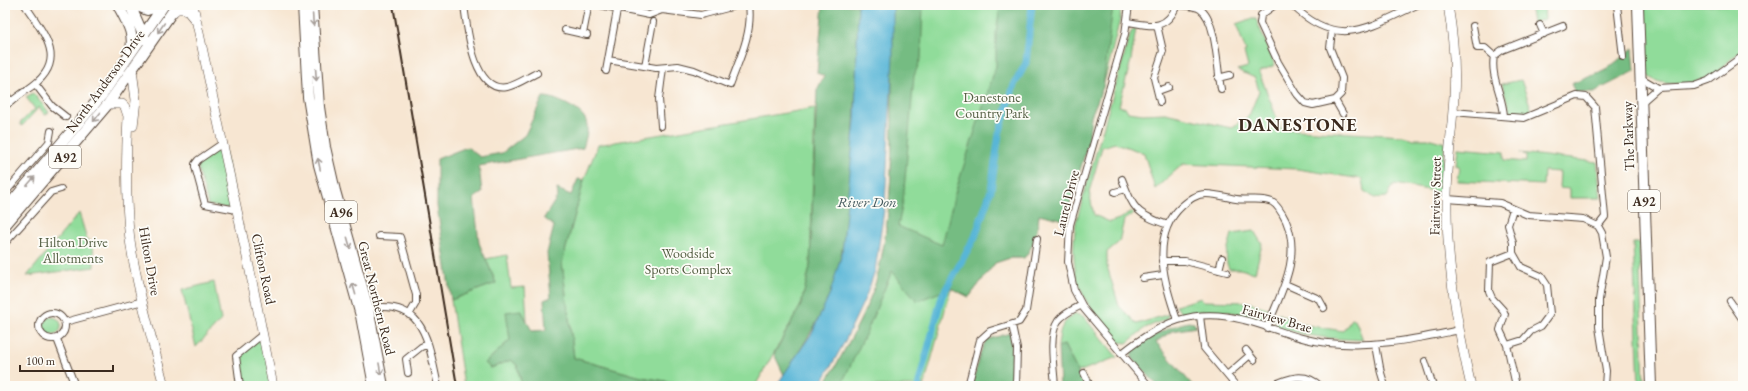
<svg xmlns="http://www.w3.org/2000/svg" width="1748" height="391" font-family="'EB Garamond',serif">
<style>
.green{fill:#90dc9a;stroke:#66835c}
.forest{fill:#74bc82;stroke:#587350}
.water{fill:#59b6d7;stroke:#4a707a}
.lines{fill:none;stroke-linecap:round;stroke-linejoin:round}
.canal{stroke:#59b6d7;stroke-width:7}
.street-casing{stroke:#574639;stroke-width:8}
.secondary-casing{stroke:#574639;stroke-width:10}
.primary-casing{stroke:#574639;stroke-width:12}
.street{stroke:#fff;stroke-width:6}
.secondary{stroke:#fff;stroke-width:9}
.primary{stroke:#fff;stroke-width:10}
.rail{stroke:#3b2a1e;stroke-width:2}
.oneway{stroke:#a79f9a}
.labels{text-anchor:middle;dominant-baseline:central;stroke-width:3.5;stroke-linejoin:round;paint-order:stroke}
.shield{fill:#fdfcf7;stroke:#75695f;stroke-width:1}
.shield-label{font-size:13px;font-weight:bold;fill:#3b2a1e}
.street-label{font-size:14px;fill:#3b2a1e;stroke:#fdfcf7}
.park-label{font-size:14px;fill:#545f43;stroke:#fdfcf7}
.water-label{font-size:15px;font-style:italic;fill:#465b5f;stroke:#fdfcf7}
.district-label{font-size:18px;font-weight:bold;letter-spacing:1px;fill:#3b2a1e;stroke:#fdfcf7}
</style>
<rect width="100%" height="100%" fill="#fdfcf7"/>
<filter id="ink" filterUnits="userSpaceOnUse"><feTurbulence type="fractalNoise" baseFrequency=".025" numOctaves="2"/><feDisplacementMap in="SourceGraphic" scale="8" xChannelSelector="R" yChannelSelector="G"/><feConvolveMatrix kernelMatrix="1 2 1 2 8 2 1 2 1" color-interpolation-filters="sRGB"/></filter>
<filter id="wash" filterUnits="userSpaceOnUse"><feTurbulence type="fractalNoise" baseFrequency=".012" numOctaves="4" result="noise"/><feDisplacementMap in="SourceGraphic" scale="16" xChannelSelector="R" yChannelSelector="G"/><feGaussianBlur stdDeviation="0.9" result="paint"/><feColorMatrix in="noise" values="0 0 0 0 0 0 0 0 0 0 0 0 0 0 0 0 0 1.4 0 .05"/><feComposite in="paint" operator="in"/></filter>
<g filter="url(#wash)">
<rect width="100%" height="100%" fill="#f7e6d2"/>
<path class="green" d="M893,5H1121L1120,19L1103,87L1091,116L1088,143L1065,220L1039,214C1038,230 1034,246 1024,258H1010L995,263L969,297L951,288L924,386H824C842,355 870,308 878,274C899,186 889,95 893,5Z
M1530,5H1544L1545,19L1533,23Z
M1644,5H1743V51C1732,56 1726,65 1717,72C1702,85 1658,90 1645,73Z
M1250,19H1256L1275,65L1259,72L1281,129L1403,136L1414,139H1431L1445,143L1440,192L1394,184L1387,197L1375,198L1364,191L1362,179L1297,169L1183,164L1155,189L1144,153L1115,143L1102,147L1089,192L1094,215L1110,222L1122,218L1131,211L1134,214L1124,220L1119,242L1107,252V266L1119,306L1137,324L1169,314L1166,319L1145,328L1127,343L1118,342C1081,301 1068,278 1076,222L1131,32L1136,28L1131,60L1119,106L1126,108L1128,112L1143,114L1165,113L1231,128L1249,116L1259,91L1255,78L1237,70L1248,67L1244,52L1246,51L1236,24Z
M1521,80L1532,111L1519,114L1510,111L1502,84Z
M33,93L49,112L45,115L39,107L22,126L20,123L35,109L26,97Z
M815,108L810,267L801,305L755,386H697L641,377L574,358L562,263L584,180L598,145Z
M223,143L237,210L208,205L196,162Z
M1458,148L1504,152V160L1526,162V155L1520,153L1597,162L1601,198H1570V189L1559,188L1560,172L1544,171L1543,185L1457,181L1459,166L1456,165Z
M79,213L87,239L93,243L94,267L27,276Z
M1254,231L1262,244L1255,273L1240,269H1229C1223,257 1229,246 1232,234Z
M1633,243H1639L1644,386H1639Z
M507,255L511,288L525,287L527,321L521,310L510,340L485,363L491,368L511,360L517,365L522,386H464L451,300L496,283L486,259Z
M214,282L221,320L196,347L182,290Z
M1201,298L1202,301L1247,302L1270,309L1267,316L1263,319L1258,320L1236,313L1214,310L1181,313L1176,306Z
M1277,313L1300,324L1343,331L1352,319H1355L1363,340C1333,339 1306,337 1278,327L1275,322Z
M1075,314L1083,316L1117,357L1078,372L1064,345L1058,347C1060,330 1060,324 1075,314Z
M43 326a9 9 0 1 1 18 0a9 9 0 1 1-18 0Z
M263,334L273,386H240L238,354Z"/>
<path class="forest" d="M823,5H858C857,67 855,128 849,190C846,225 843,260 830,293C818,324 801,348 784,375L774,354L801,305L810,267L817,90L824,76L817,73Z
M893,5H923L921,58L914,76L903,202L898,226L942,245L956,190L996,66V33L1000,6L996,5H1113L1103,87L1091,116L1088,143L1065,220L1039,214C1038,230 1034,246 1024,258H1010L995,263L969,297L951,288L917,301L892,271L867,331L843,381L840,386H824C842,355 870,308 878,274C899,186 889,95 893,5Z
M1633,48L1635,71L1594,92H1575L1571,84L1606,70Z
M543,97C551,97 557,100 564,103C589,115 591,123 583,148L479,166L482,193L474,198L479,243L496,283L451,300L437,206V159L467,147L480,157L502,153L525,135Z
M578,179L584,180L562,263L574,358L641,377L697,386H522L517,365L511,360L491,368L485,363L510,340L506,312L521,310L532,331L546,330L544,300L551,297L547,253L554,226L544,218L558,196L557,189L571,195Z
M1188,322L1194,323L1196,327L1172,331L1156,342L1193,386H1158L1132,358V350C1150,337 1167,327 1188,322Z
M1010,333L1012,354L1011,386H972L980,354L986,340Z
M1064,345L1085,386H1060L1058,347Z"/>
<path class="water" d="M858,5H893V57L885,203L875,271L866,296L844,343L820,386H776L812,333L830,293L842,253L855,120Z"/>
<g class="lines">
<path class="canal" d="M918,386L942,296L975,237L991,190L999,134L1014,85L1026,63L1032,5"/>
</g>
</g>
<g filter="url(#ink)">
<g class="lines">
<g class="street-casing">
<path id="street" d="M25,5C46,37 69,62 28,89
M464,5C467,26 473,94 507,87C517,85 528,77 537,73
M600,5L649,15L662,10L701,15L739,5
M1129,5L1125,34L1070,225L1068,262L1074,290L1084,309L1149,386
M1179,5C1186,6 1194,6 1200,9C1217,20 1217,70 1221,89
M1275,5L1261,15L1260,23L1278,62L1297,94L1305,103L1313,105L1335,100L1341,94L1342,78L1330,48L1332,31
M1292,5C1338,50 1368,28 1417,5
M1617,5L1623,57
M1128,22C1151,26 1166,31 1177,5
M1157,25L1163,51L1154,78L1160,102
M1540,25L1544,34
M1473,26L1477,48H1485L1494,56
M565,30L587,35
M583,34L588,8L590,5
M608,60L656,68L678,66L694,70L730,85C739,60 753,32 749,5
M645,66L653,22
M606,71L617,10
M1218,78L1230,75
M1641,78L1658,88L1694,86L1708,81L1743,56
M36,85L52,106L66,117
M1158,91L1169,87
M5,93L11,102
M1335,100L1343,114
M1642,102L1658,88
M5,106L24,92
M1453,112L1524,118L1577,96L1586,97L1595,107L1605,217L1598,226
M1504,116C1503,96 1490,77 1494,56L1502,50L1563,26
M661,126L659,99L663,68
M223,143L198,160L195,164V167L205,204L237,210
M1122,179C1134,210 1136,214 1168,225
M1115,192L1126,189
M5,193L49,142L51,131
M1447,199L1500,203L1528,215L1583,219L1598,226L1602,233L1606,257L1599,300V327L1606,371L1605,386
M379,236L400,237L416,295V303L409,315
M5,243L51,192L61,189
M1513,253L1490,262L1489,291L1492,298L1503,310L1505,314L1500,330L1507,345L1516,386
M1162,261H1185L1227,272
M1219,270L1222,258
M1143,278L1163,275
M1285,284L1319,299L1324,308
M1730,301L1743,320
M365,309C425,297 428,341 438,386
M39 326a13 13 0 1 1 26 0a13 13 0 1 1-26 0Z
M1200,316L1204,348L1236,386
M1177,320C1165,284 1149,236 1182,206C1189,200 1196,194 1206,194C1215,194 1226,197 1236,199C1246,201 1262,197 1272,202C1278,205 1283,215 1286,221C1302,259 1280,293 1267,328
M65,322L143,301
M1012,325L1017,349L1016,386
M57,339L75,386
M1376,345L1381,373L1385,386
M1507,345L1523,340L1531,331L1541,326L1550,314L1547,285L1541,276L1521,267L1513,253V243L1508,225L1513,209
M1246,350L1254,360
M1121,354C1160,323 1193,306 1244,320C1272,327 1298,340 1328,343C1375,348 1414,339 1460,330
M1425,361L1433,386
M408,373L406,359L421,347L428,344
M1084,373L1090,386
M1227,375L1250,355
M240,386L236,356L263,334
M968,386L980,340L990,331L1019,322L1026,311L1037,239
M1055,386C1054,369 1048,335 1058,321C1064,313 1074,309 1082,305
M1271,386C1288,378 1305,371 1320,386"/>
</g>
<g class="secondary-casing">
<path id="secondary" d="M193,5L250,271L273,386
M1448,5C1453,35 1456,66 1454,96C1452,130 1447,165 1447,199C1446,261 1457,326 1471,386
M171,14L177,9H186L195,20
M132,70L136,100L133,126
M108,104H122L125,107L128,116C126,157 125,199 130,240C137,289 152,338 164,386"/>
</g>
<g class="primary-casing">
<path id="primary" d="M118,5C126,21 136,34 130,53
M130,5L145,39
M135,5L147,10L162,5
M303,5L308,97L319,165L361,316L374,386
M312,5L319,107L325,147L335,191L368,308L383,386
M1638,5L1651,386
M5,210L102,95L164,5
M5,225L108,104L177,5"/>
</g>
<use href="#street" class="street"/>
<use href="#secondary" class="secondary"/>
<use href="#primary" class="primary"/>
<path class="rail" d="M393,5L457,386"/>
</g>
<defs><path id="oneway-shaft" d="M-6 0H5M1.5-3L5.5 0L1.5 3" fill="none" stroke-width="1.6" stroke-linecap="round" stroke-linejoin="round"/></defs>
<g class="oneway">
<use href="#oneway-shaft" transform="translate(313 20) rotate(86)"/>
<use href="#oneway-shaft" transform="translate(161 28) rotate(124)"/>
<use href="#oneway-shaft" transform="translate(316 75) rotate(86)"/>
<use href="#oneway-shaft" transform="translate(97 117) rotate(129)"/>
<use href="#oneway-shaft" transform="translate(319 164) rotate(-102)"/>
<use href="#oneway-shaft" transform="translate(31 181) rotate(-48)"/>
<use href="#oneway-shaft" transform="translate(349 243) rotate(74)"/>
<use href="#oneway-shaft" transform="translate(354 289) rotate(-106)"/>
<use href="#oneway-shaft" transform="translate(380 369) rotate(80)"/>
</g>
</g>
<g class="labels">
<g class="shield">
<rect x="49" y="146" width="32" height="22" rx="3"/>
<rect x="1628" y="190" width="32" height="22" rx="3"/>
<rect x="325" y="201" width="32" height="22" rx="3"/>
</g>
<g class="shield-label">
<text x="65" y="157">A92</text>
<text x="1644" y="201">A92</text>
<text x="341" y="212">A96</text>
</g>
<g class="street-label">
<text transform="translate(105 81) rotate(-54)">North Anderson Drive</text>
<text transform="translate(1628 136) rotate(-92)">The Parkway</text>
<text transform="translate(1435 196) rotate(-89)">Fairview Street</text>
<text transform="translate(1066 203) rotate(-76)">Laurel Drive</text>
<text transform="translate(150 261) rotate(80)">Hilton Drive</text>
<text transform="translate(264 269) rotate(78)">Clifton Road</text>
<text transform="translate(377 298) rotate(76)">Great Northern Road</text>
<text transform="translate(1277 318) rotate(16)">Fairview Brae</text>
</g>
<g class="park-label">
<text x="992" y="97">Danestone<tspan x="992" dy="16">Country Park</tspan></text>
<text x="73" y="242">Hilton Drive<tspan x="73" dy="16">Allotments</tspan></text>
<text x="688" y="253">Woodside<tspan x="688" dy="16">Sports Complex</tspan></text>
</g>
<g class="water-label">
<text x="867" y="201">River Don</text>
</g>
<g class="district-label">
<text x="1298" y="124">DANESTONE</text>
</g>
</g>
<rect width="1748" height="391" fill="none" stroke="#fdfcf7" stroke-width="20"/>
<path d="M20 365v6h93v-6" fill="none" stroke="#3b2a1e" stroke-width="2"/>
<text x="26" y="365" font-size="12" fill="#3b2a1e" stroke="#fdfcf7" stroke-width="3" paint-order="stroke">100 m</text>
</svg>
